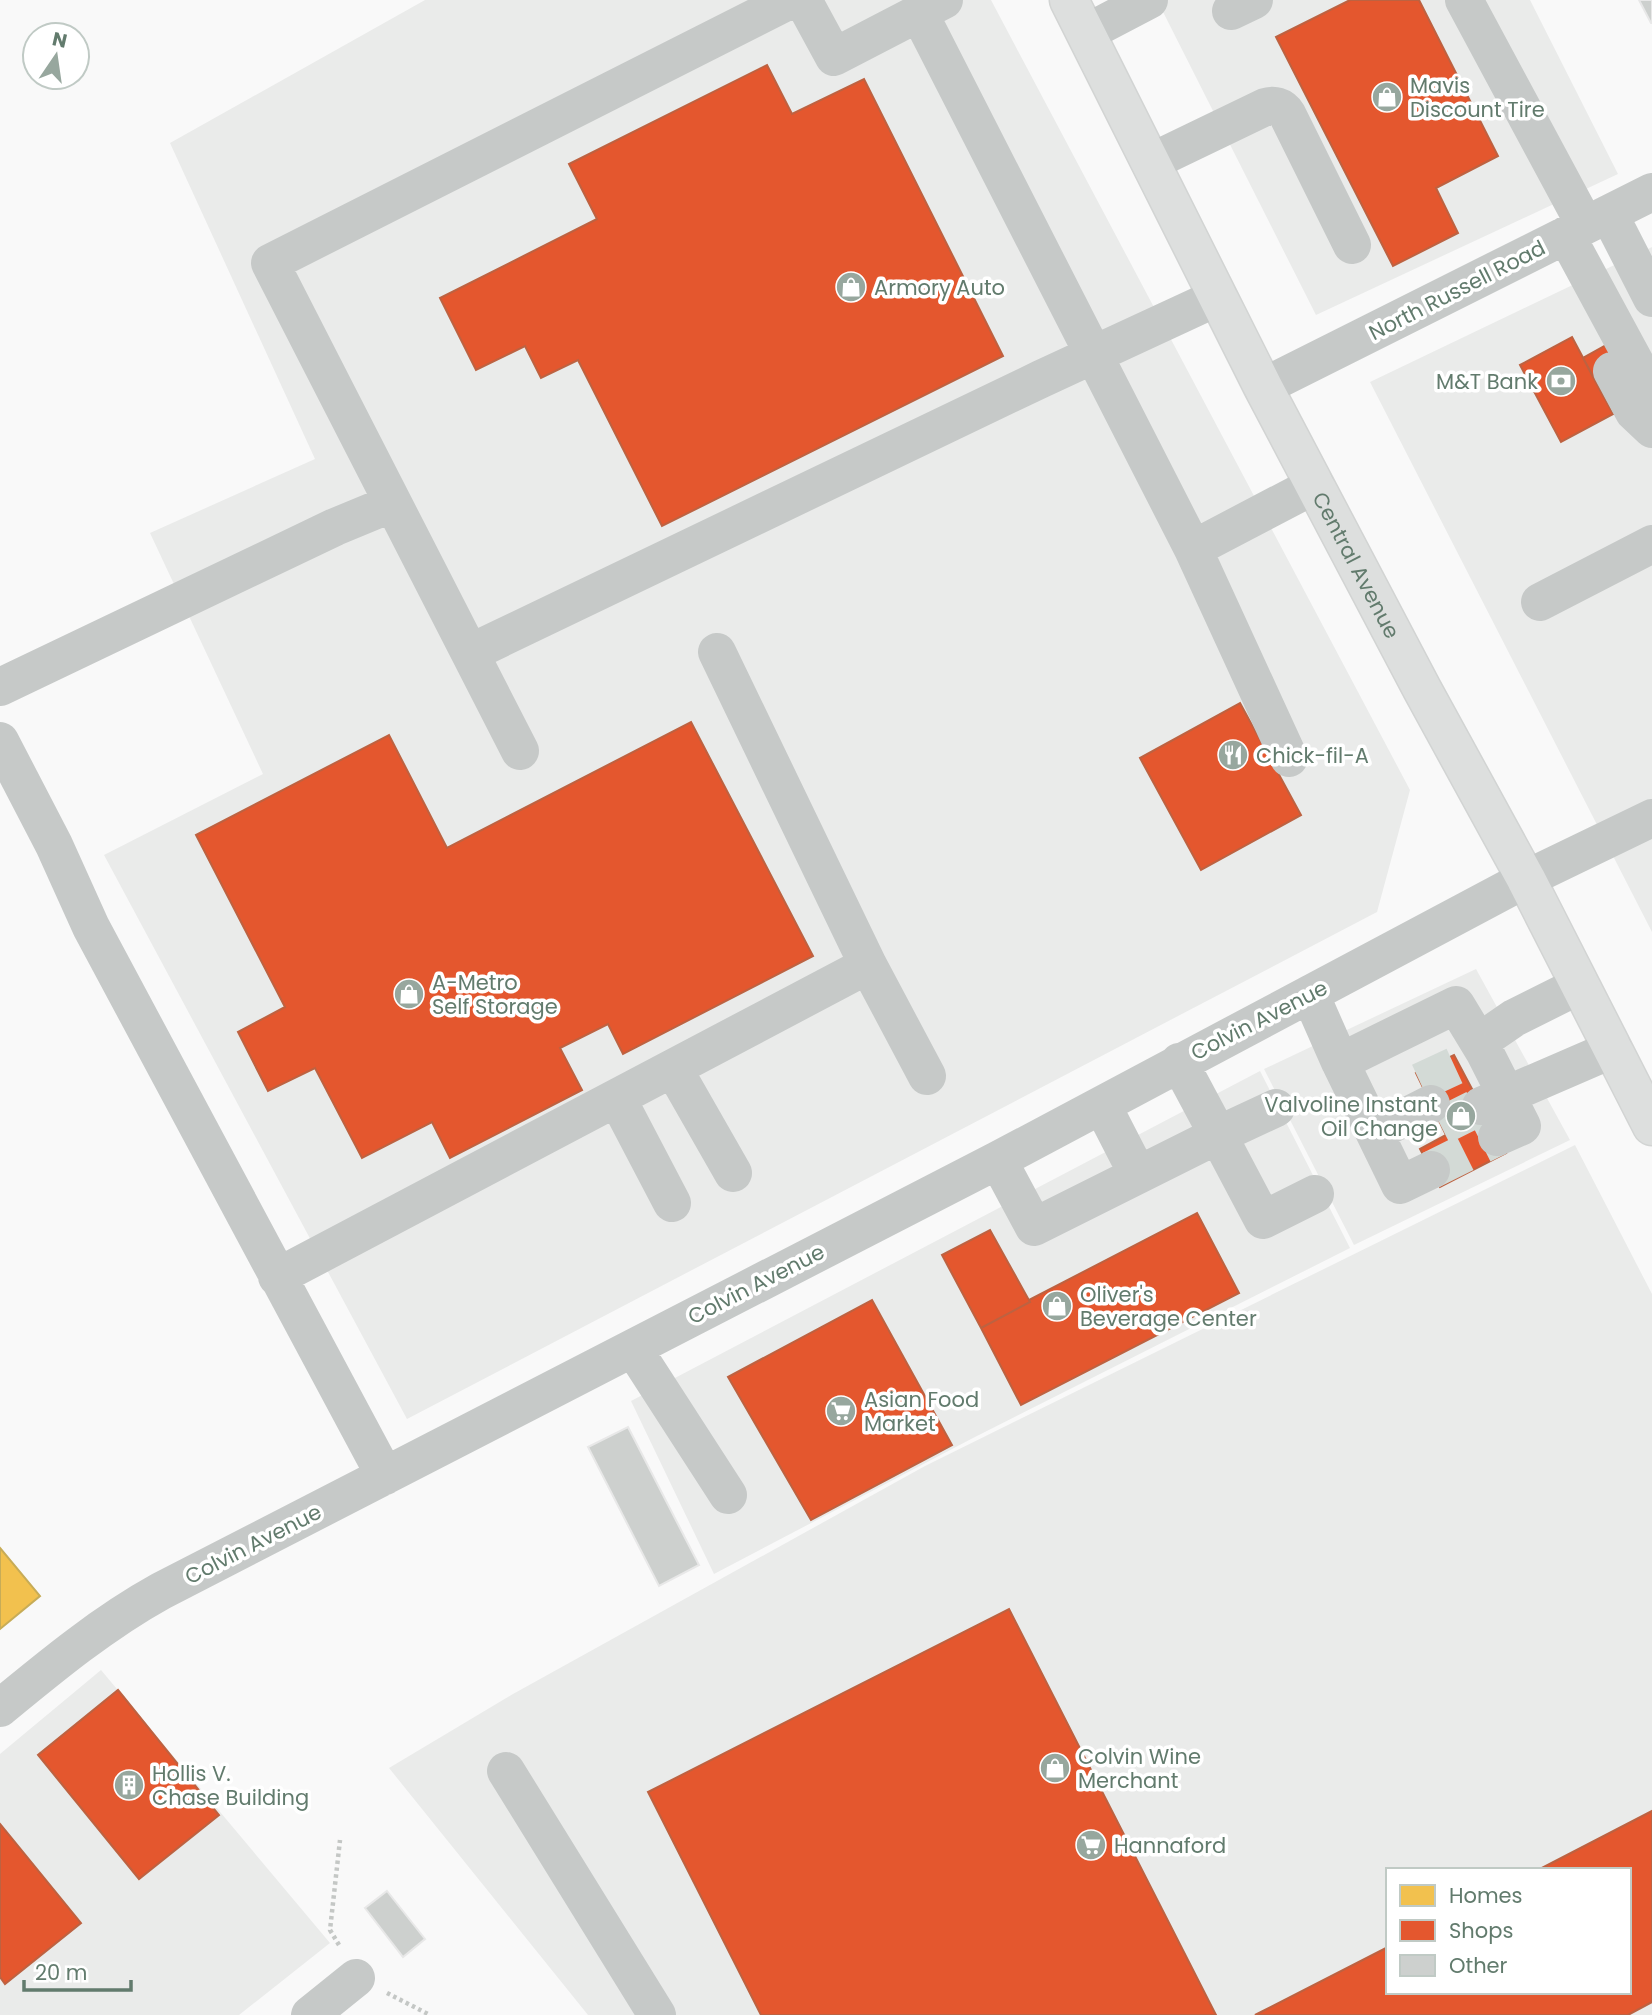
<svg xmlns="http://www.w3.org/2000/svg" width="1652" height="2015" font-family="Poppins,sans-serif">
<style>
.built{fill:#eaebea;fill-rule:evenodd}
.homes{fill:#f2c14e;stroke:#c7ac57;stroke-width:2}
.shops{fill:#e4572e;stroke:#bd6241;stroke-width:2}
.building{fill:#cdd0ce;stroke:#e8e8e8;stroke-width:2}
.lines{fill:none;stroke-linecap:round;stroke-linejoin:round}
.minor-tunnel{stroke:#d3dad6;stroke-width:38;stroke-dasharray:38 19;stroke-linecap:butt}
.major-casing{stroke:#d2d4d3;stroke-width:41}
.path{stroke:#c4c7c5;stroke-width:4.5;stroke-dasharray:3.5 3.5;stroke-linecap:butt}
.minor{stroke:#c6c9c8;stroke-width:38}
.major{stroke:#dddfde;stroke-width:38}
.labels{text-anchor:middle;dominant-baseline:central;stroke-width:7;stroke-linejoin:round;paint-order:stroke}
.poi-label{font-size:21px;fill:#627b6d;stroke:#fff;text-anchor:start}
.street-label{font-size:21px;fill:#627b6d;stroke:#fff}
</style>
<rect width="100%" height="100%" fill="#f9f9f9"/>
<path class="built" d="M425,0H991L1410,790L1377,912L407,1419L104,855L263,774L150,533L315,459L170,143Z
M1157,0H1530L1618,174L1316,315Z
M1652,247V932L1370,382Z
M1476,969L1570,1140L1354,1245L1264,1069Z
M1260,1071L1350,1248L973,1438L714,1574L631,1401Z
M1575,1145L1652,1294V2015H588L389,1768L513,1694L925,1466ZM1388,1870H1629V1992H1388Z
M101,1670L330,1943L239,2015H0V1754Z"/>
<path class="homes" d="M0,1548L40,1596L0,1629Z"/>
<path class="shops" d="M1350,0H1419L1498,156L1436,188L1458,233L1393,266L1276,37Z
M767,65L792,114L864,79L1003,356L662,526L578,360L541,378L525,346L476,370L440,298L597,219L569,164Z
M1572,337L1613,414L1561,442L1520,365Z
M1606,345L1627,383L1603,396L1583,358Z
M1240,703L1301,815L1201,870L1140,758Z
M691,722L813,956L623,1054L608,1024L560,1048L582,1090L450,1158L432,1122L362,1158L315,1068L268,1091L238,1032L285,1007L196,835L389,735L447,848Z
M1454,1055L1506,1153L1440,1187L1420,1149L1446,1135L1416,1073Z
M1197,1213L1239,1293L1021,1405L981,1328L1030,1302L1029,1300Z
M990,1230L1030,1302L981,1328L942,1255Z
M872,1300L952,1445L811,1520L728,1377Z
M1009,1609L1216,2015H761L648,1792Z
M118,1690L219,1815L139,1879L38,1755Z
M1652,1811V2002L1628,2015H1255L1388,1947V1992H1629V1870H1538Z
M0,1824L81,1923L5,1984L0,1977Z"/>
<path class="building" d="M1639,0H1652V23H1651Z
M628,1427L699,1565L659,1586L588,1447Z
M387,1891L425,1939L403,1957L365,1908Z"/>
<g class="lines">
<path class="minor-tunnel" d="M1420,1082L1459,1064
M1441,1126L1481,1106
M1431,1170L1497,1137"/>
<g class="major-casing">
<g id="major">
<path id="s1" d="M1069,0L1263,387L1422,689L1526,879L1652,1126"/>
</g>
</g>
<path class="path" d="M339,1945L330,1930L340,1840
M387,1993L430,2015"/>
<path class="minor" d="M803,0L834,57L944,0
M1464,0L1585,225
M1231,11L1254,0
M919,13L1193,549L1289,758
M1086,33L1149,0
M1151,162L1265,107C1274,104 1282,106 1287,114L1352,245
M1609,214L1652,298
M1566,235L1652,394
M1612,371L1634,412L1652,429
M1263,387L1652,192
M1193,549L1315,485
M1540,602L1652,544
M717,652L868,965L927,1076
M470,653L1041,379L1218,297
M0,687L335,527L393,503
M0,741L54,845L91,927L385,1476
M520,751L270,263L790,0
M1310,994L1340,1062L1400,1185L1431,1170
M1479,1042L1514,1018L1580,985
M1340,1062L1456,1005L1484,1051L1522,1126L1497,1137
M673,1068L733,1173
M617,1098L672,1203
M1102,1105L1138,1175
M1481,1106L1613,1049
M1276,1108L1218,1135L1263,1220L1315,1194
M1376,1132L1431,1104
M998,1160L1034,1227L1218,1135L1179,1062
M277,1277L868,965
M633,1348L728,1495
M0,1708C51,1666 103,1623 161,1591L998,1160L1526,879L1652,818
M506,1771L657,2015
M310,2015L356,1978"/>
<use href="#major" class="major"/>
</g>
<defs>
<g id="shop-disc" transform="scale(1.575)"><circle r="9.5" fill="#97a79e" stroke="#fff"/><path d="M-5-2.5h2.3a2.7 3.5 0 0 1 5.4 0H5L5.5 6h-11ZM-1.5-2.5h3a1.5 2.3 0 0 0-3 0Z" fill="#fff"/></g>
<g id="bank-disc" transform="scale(1.575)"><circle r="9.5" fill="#97a79e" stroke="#fff"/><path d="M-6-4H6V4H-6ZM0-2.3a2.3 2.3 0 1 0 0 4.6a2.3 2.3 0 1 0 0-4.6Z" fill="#fff"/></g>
<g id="restaurant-disc" transform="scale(1.575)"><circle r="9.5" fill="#97a79e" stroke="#fff"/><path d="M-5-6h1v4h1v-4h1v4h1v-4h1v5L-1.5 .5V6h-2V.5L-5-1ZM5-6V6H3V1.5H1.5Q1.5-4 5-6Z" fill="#fff"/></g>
<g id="supermarket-disc" transform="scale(1.575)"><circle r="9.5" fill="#97a79e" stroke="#fff"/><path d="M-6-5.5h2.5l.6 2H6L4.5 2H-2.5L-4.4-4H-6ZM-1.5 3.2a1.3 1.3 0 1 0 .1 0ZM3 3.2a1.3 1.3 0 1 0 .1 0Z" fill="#fff"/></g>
<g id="building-disc" transform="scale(1.575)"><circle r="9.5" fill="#97a79e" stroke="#fff"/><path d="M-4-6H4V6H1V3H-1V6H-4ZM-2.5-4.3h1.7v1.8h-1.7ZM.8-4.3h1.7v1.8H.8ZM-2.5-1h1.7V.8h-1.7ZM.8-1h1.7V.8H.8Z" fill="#fff"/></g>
</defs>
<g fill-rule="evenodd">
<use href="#shop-disc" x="1387" y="97"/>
<use href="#shop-disc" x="851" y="287"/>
<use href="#bank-disc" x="1561" y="381"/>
<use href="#restaurant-disc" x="1233" y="755"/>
<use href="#shop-disc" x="409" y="994"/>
<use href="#shop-disc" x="1461" y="1116"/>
<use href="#shop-disc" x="1057" y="1306"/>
<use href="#supermarket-disc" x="841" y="1411"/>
<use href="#shop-disc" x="1055" y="1768"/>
<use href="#building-disc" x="129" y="1785"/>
<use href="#supermarket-disc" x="1091" y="1845"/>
</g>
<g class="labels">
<g class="poi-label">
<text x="1410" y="85">Mavis<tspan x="1410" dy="24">Discount Tire</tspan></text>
<text x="874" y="287">Armory Auto</text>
<text x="1538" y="381" text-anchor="end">M&amp;T Bank</text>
<text x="1256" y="755">Chick-fil-A</text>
<text x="432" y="982">A-Metro<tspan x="432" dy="24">Self Storage</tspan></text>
<text x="1438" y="1104" text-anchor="end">Valvoline Instant<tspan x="1438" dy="24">Oil Change</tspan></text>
<text x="1080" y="1294">Oliver's<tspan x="1080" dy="24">Beverage Center</tspan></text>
<text x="864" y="1399">Asian Food<tspan x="864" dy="24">Market</tspan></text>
<text x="1078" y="1756">Colvin Wine<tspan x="1078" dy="24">Merchant</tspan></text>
<text x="152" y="1773">Hollis V.<tspan x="152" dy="24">Chase Building</tspan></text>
<text x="1114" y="1845">Hannaford</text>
</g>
<g class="street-label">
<text transform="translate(1457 290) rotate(-27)">North Russell Road</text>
<text stroke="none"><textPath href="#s1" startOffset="634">Central Avenue</textPath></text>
<text transform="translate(1259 1020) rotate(-27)">Colvin Avenue</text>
<text transform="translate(756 1284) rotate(-27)">Colvin Avenue</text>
<text transform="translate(253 1544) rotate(-27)">Colvin Avenue</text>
</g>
</g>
<rect x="1386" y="1868" width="245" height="126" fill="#ffffff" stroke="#c0cac5" stroke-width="2"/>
<rect x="1400" y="1885" width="35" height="21" fill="#f2c14e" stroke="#c0cac5" stroke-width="2"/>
<text x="1449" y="1903" font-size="21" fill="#627b6d">Homes</text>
<rect x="1400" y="1920" width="35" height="21" fill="#e4572e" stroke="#c0cac5" stroke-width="2"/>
<text x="1449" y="1938" font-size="21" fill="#627b6d">Shops</text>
<rect x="1400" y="1955" width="35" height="21" fill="#cdd0ce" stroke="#c0cac5" stroke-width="2"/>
<text x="1449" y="1973" font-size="21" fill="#627b6d">Other</text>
<g transform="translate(56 56) rotate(13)"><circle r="33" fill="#ffffff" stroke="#c0cac5" stroke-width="2"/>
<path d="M0-5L12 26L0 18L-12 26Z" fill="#97a79e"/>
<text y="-10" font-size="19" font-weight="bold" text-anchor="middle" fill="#627b6d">N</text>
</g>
<path d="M24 1980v10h107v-10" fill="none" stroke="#627b6d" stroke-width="3.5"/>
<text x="35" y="1980" font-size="21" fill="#627b6d" stroke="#ffffff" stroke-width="5" paint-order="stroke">20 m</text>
</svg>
